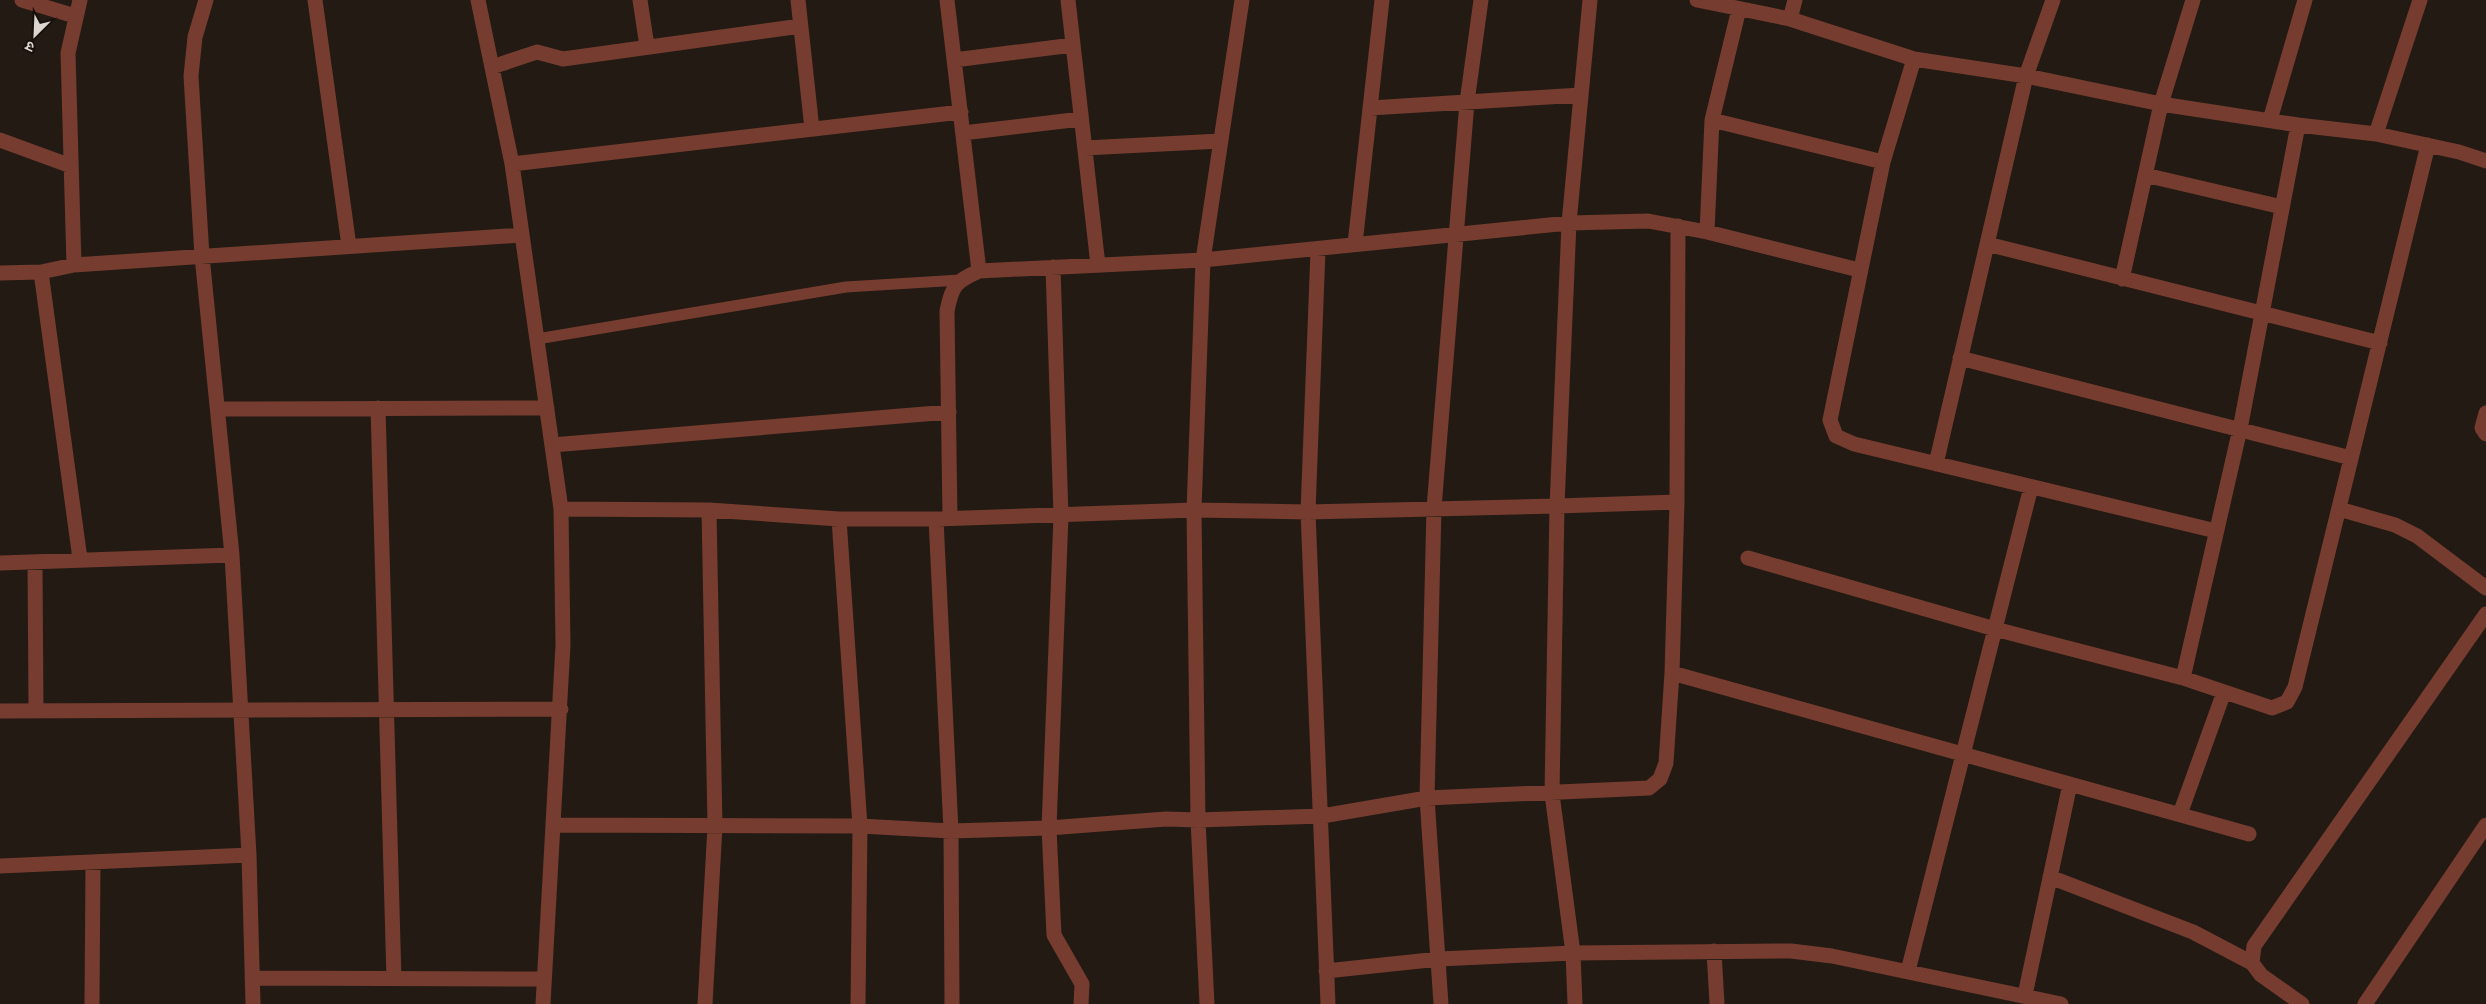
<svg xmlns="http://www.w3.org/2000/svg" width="2486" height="1004" font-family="'Work Sans','Noto Sans Devanagari',sans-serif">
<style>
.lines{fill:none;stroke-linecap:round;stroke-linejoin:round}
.service{stroke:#753c2f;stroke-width:11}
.minor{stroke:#753c2f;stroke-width:15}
</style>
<rect width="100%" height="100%" fill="#221a13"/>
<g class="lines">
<path class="service" d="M537,339L846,287L960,280"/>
<path class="minor" d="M22,0L75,16
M206,0L195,37L191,76L202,256L232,555L249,855L253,1004
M315,0L349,246
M478,0L512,164L561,509L563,645L543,1004
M640,0L647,46
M798,0L812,129
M947,0L979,271
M1068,0L1098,265
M1697,0L1790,19L1914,59L2026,76L2161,104L2298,125L2376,134L2459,152L2486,161
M1790,19L1795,0
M1914,59L1883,162L1830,420L1836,436L1854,444L2216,531
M954,60L1073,45
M492,67L537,52L563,59L801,26
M1370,108L1581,95
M1712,120L1883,162
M2270,120L2305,0
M963,133L1081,119
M2376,134L2420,0
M0,140L71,166
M1085,148L1221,141
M512,164L961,112
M2145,175L2282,207
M1707,232L1712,120L1739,9
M1355,244L1382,0
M1987,244L2380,343
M1318,250L1308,512L1328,1004
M74,265L68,53L80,0
M1053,267L1061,516L1049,828L1054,935L1082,984L1081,1004
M41,272L80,559
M0,273L41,272L74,265L522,235
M2122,279L2161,104L2193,0
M1960,358L2351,458
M378,408L394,979
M219,409L547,408
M2486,413L2482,428L2486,434
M552,445L949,412
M1936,464L2026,76L2053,0
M561,509L709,510L839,519H936L1194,510L1308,512L1557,506L1569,223L1590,0
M2339,509L2395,525L2417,536L2486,588
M950,518L947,311C952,285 956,281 979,271L1203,260L1569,223L1648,221L1707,232L1859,270
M839,519L860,826L858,1004
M936,519L951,831L952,1004
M1748,558L1995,629L2183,678L2272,708L2287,702L2295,687L2428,145
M0,563L232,555
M35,563L36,711
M1672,673L2249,834
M2183,678L2240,429L2298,125
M0,711L561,709
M2180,814L2224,692
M554,825L860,826L951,831L1049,828L1166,819L1198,820L1194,510L1203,260L1242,0
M0,866L249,855
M2050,877L2193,932L2252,963
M1714,951L1717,1004
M1326,971L1439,959L1573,953L1791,951L1832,956L2061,1004
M1908,971L2031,487
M252,978L544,979
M2025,995L2070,784
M92,1004L93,862
M705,1004L715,826L709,510
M1207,1004L1198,820L1322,816L1427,798L1649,788L1660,779L1666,763L1672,673L1677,502L1678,226
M1441,1004L1427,798L1434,508L1467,102L1481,0
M1575,1004L1573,953L1552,794L1557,506L1677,502
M2302,1004L2261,975L2252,963L2254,946L2486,614
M2365,1004L2486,825"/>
</g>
<g transform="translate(35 35) rotate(204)" stroke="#18110b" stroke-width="4" paint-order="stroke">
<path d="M0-4L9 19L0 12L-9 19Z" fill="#dcd6d2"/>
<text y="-8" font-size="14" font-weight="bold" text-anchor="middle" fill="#dcd6d2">उ</text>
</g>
</svg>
